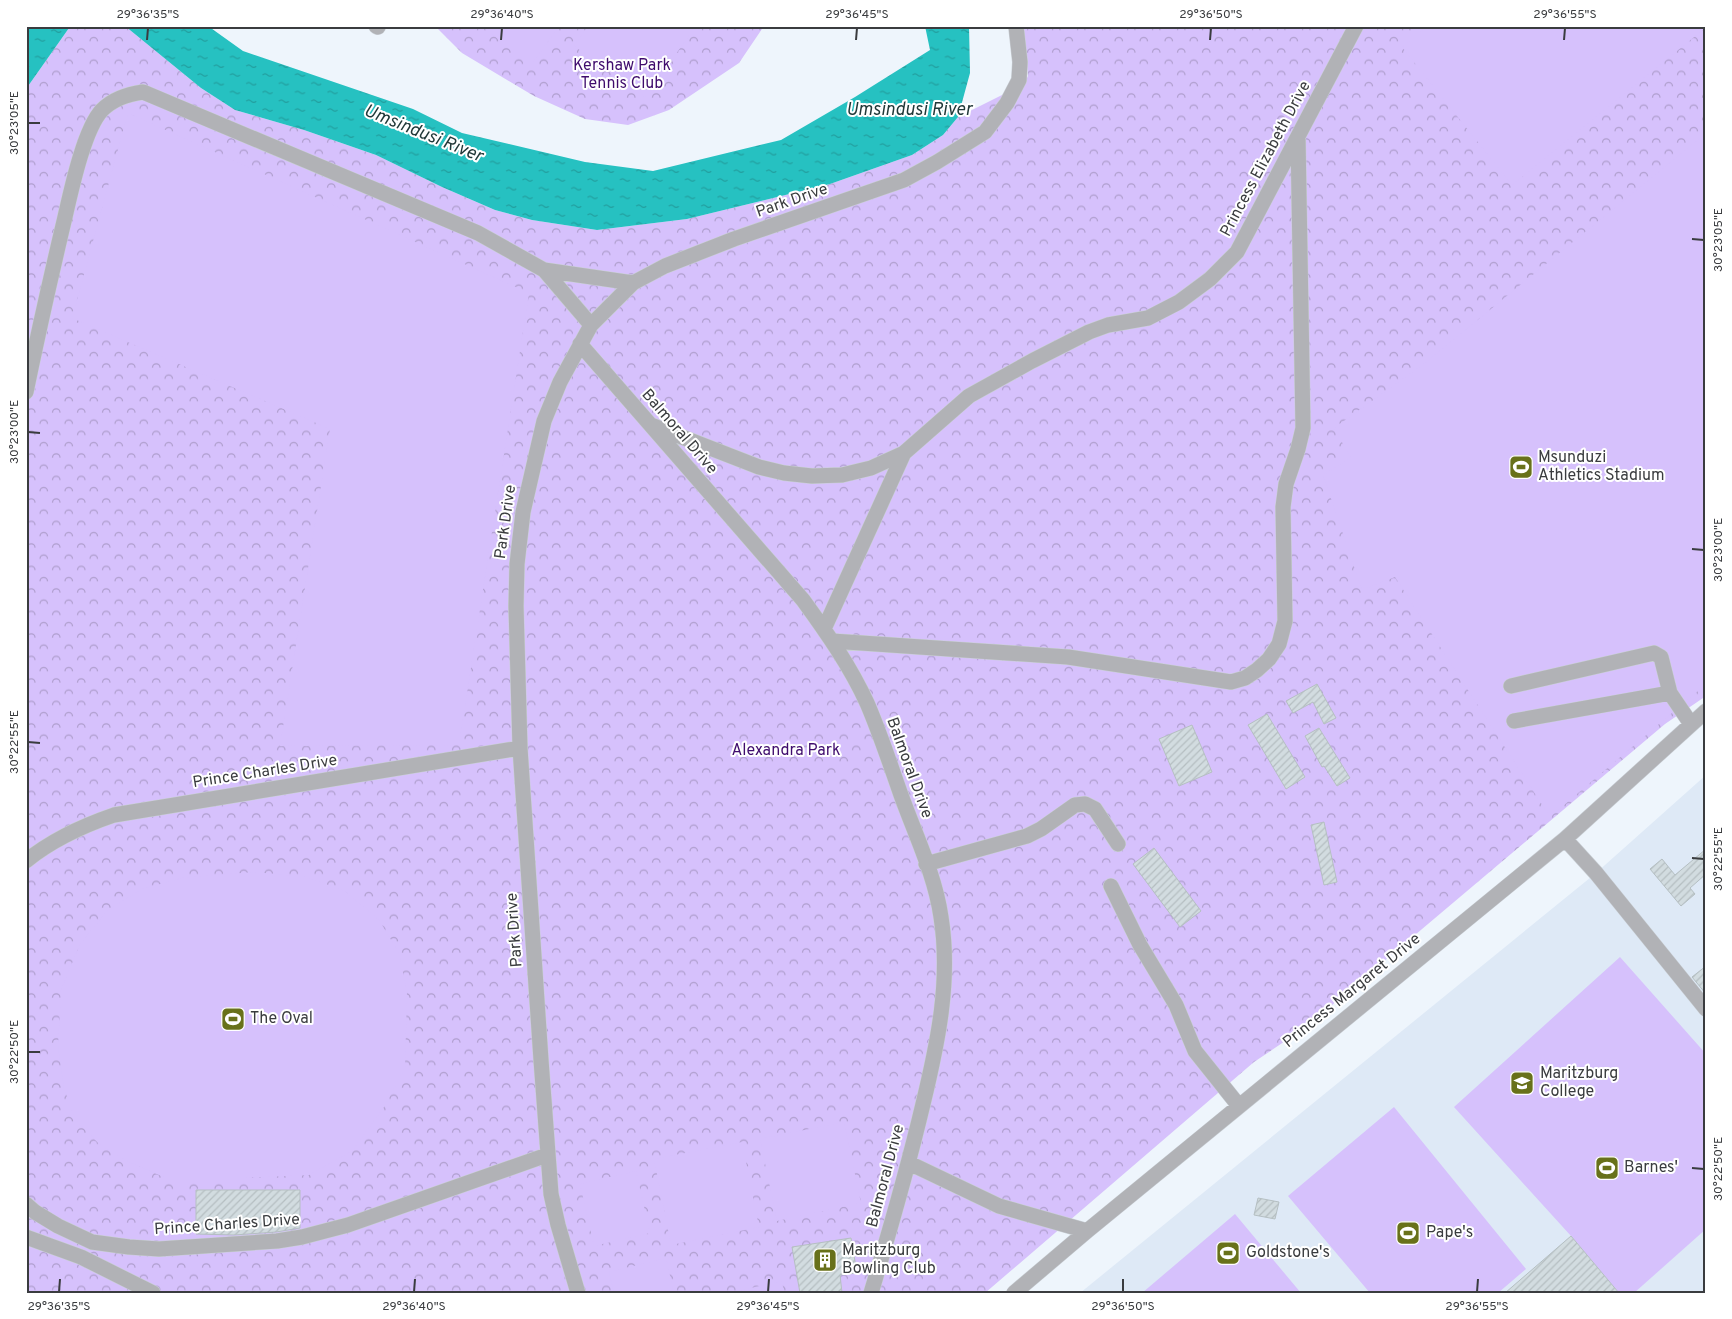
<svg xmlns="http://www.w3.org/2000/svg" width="1732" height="1319" font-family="Overpass,sans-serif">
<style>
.built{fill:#dee9f6}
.park{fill:url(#park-crowns)}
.pitch{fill:#d6c1fc}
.water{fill:url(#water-ripples)}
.building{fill:url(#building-hatch);stroke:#b5bfc2}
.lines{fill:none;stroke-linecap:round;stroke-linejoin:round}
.minor-casing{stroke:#cad0d6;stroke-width:16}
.minor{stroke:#b1b2b6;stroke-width:15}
.ticks{fill:none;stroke:#3a3c3f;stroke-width:2}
.labels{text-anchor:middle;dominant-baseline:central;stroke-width:4;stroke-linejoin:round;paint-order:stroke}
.park-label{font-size:16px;fill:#3f0c6d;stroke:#fff}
.street-label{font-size:16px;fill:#3a3c3f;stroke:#fff}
.poi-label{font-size:16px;fill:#3a3c3f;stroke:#fff;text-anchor:start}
.water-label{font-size:18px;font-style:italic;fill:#213939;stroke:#fff}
.neatline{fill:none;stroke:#3a3c3f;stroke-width:2}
.ticks-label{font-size:12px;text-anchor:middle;fill:#3a3c3f}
</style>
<defs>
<pattern id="park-crowns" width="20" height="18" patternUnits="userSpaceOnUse" patternTransform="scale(1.25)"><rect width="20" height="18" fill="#d6c1fc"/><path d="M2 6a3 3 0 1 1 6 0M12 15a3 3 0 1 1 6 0" fill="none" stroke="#af9ecd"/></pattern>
<pattern id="water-ripples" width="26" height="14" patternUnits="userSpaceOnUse" patternTransform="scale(1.25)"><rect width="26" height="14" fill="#26c1c1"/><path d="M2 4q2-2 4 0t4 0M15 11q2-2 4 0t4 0" fill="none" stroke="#229e9e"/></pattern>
<pattern id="building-hatch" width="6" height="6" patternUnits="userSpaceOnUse" patternTransform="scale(1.25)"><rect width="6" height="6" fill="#d2dce0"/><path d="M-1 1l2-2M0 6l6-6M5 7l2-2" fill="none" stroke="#b5bec1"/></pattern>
</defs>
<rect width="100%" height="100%" fill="#eef5fc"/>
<path class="built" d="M1706,775V1293H1080L1596,873Z"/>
<path class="park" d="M72,26H125L201,88L235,110L304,130L376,155L442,187L495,210L532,220L597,230L687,219L830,184L912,155L943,135L958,117L1024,84L1028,76L1023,26H1706V696L1665,724L1306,1027L1254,1062L985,1293H26V89L69,28Z
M435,26H764L739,63L669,110L628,125L585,119L534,96L462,53Z"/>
<path class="pitch" d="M481,26H559L532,64Z
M588,26H696L645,97L574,46Z
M1428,26H1702L1704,29L1512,185L1402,47Z
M128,113L529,293L459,745L280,746L330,429L72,318Z
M1706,133V684L1550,817L1395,577L1362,590L1323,475L1351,458L1334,428L1425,363Z
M254,872L306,877L345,891L379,920L399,953L407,992L405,1068L384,1107L352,1151L309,1175L242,1178H166L131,1163L99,1144L75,1119L64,1088L58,1046L61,990L80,944L108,910L142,889L182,878Z
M1620,957L1706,1054V1229L1634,1293H1619L1571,1236L1454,1107Z
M1394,1107L1526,1269L1498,1293H1370L1288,1196Z
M844,1122L861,1203L777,1221L760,1139Z
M742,1142L759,1227L671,1245L654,1159Z
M636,1171L650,1233L594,1246L580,1184Z
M1235,1214L1301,1293H1142Z
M666,1258L674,1293H614L609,1272Z
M782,1281L784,1293H729Z"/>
<path class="water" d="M26,26H72L69,28L26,89Z
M125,26H208L243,51L413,109L462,133L585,162L653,171L781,140L855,97L930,50L925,26H969L970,73L958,117L943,135L912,155L830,184L687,219L597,230L532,220L495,210L442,187L376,155L304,130L235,110L201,88Z"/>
<path class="building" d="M1317,684L1336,718L1324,724L1313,702L1293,713L1286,701Z
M1267,714L1305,777L1286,789L1248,725Z
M1192,725L1212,772L1179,786L1159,739Z
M1319,728L1350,778L1337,786L1324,766L1322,767L1305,736Z
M1324,822L1337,882L1324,885L1311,825Z
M1154,848L1201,911L1180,927L1133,864Z
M1706,849V874L1690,888L1695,894L1681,906L1650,869L1662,859L1675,875Z
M1706,966V994L1692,977Z
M196,1190H300V1228L276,1232L234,1235L196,1234Z
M1258,1198L1279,1202L1275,1219L1254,1215Z
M1571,1236L1619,1293H1505Z
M851,1238L857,1273L840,1275L842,1293H800L792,1247Z"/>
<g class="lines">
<g class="minor-casing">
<path id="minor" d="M376,26L378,27
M544,270L633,283
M580,344L803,600C827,633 850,666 867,703C880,733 890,764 901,795C915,834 935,875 941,917C951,980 938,1042 923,1104C908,1167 890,1230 871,1293
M26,392C38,334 51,276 65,217C71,191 84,129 102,110C113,99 128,94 143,92L478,233L544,270L591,325
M651,425L759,467L784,473L812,476L842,475L871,468L904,453L969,396L1032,361L1089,332L1108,325L1148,318L1179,302L1210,279L1237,252L1356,26
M824,629L904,453
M832,641L1068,657L1231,682L1245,678L1257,670L1269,659L1279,644L1285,621L1283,507L1286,484L1298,449L1303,428L1298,137
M1511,686L1654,653L1661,657L1670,693L1691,724
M1514,721L1670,693
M1565,839L1596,873L1706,1009
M26,861C53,839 82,826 114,815L520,748
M926,864L1027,836L1041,829L1075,805L1085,804L1095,809L1118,844
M1111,886L1140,945L1176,1005L1195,1051L1239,1106
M909,1163L999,1206L1087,1231
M26,1204L35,1212L58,1226L92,1242L129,1247L159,1249L277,1241L302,1237L348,1225L547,1155
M26,1237L81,1257L153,1293
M578,1293L558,1225L551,1194L541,1060L520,748L516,606L517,564L523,512L544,421L560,382L591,325L633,283L665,266L734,239L904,180L937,162L985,132L1007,103L1019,80L1020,62L1016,26
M1014,1293L1087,1231L1565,839L1706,711"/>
</g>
<use href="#minor" class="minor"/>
</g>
<path class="ticks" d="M147,40L148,28M501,40L502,28M856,40L857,28M1210,40L1211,28M1564,40L1565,28M28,123H40M1692,239L1704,240M28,432L40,433M1692,549L1704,550M28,742L40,743M1692,858L1704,859M28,1052H40M1692,1168L1704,1169M59,1292L60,1279M414,1292L415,1279M768,1292L769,1279M1123,1292V1279M1477,1292L1478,1279"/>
<defs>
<g id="stadium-square" transform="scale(1.25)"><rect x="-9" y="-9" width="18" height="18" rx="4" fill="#68711a" stroke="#fff"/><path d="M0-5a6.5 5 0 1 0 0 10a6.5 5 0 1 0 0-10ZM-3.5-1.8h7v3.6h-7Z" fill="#fff"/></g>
<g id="school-square" transform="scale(1.25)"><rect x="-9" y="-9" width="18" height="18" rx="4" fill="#68711a" stroke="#fff"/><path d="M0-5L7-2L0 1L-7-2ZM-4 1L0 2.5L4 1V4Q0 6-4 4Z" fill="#fff"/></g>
<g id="building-square" transform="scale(1.25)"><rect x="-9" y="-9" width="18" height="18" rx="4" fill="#68711a" stroke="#fff"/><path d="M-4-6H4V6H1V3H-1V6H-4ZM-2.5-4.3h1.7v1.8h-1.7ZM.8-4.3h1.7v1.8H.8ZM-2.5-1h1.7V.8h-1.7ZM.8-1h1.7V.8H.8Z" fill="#fff"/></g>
</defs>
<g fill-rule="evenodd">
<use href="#stadium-square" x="1521" y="467"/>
<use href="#stadium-square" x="233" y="1019"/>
<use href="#school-square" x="1522" y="1083"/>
<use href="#stadium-square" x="1607" y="1168"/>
<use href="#stadium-square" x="1408" y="1233"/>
<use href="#stadium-square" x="1228" y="1253"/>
<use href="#building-square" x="825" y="1260"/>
</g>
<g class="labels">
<g class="park-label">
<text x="622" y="66">Kershaw Park<tspan x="622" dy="18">Tennis Club</tspan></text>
<text x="786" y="751">Alexandra Park</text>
</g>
<g class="street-label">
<text transform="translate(1266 159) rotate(-62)">Princess Elizabeth Drive</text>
<text transform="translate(792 201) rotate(-19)">Park Drive</text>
<text transform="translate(679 432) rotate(49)">Balmoral Drive</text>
<text transform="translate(506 522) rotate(-82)">Park Drive</text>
<text transform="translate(909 768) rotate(70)">Balmoral Drive</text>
<text transform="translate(265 772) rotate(-9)">Prince Charles Drive</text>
<text transform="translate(515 930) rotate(-94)">Park Drive</text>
<text transform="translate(1352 991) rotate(-39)">Princess Margaret Drive</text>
<text transform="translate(886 1176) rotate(-75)">Balmoral Drive</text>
<text transform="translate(227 1225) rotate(-4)">Prince Charles Drive</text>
</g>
<g class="poi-label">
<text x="1538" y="458">Msunduzi<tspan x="1538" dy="18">Athletics Stadium</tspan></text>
<text x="250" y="1019">The Oval</text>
<text x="1540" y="1074">Maritzburg<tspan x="1540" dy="18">College</tspan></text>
<text x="1624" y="1168">Barnes'</text>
<text x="1426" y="1233">Pape's</text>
<text x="842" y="1251">Maritzburg<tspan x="842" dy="18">Bowling Club</tspan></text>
<text x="1246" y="1253">Goldstone's</text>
</g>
<g class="water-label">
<text x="909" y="110">Umsindusi River</text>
<text transform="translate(423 134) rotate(22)">Umsindusi River</text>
</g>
</g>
<rect width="1732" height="1319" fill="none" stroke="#ffffff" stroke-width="55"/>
<rect x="28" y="28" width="1676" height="1264" class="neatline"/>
<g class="ticks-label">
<text x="148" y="18">29°36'35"S</text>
<text x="502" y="18">29°36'40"S</text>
<text x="857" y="18">29°36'45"S</text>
<text x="1211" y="18">29°36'50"S</text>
<text x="1565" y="18">29°36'55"S</text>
<text transform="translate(14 123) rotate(-90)" y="4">30°23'05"E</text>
<text transform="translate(1718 240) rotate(-90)" y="4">30°23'05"E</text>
<text transform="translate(14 432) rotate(-90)" y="4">30°23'00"E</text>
<text transform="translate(1718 550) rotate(-90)" y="4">30°23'00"E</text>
<text transform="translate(14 742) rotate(-90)" y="4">30°22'55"E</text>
<text transform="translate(1718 859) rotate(-90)" y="4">30°22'55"E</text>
<text transform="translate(14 1052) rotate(-90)" y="4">30°22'50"E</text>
<text transform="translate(1718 1169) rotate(-90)" y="4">30°22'50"E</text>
<text x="59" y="1310">29°36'35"S</text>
<text x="414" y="1310">29°36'40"S</text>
<text x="768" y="1310">29°36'45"S</text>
<text x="1123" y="1310">29°36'50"S</text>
<text x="1477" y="1310">29°36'55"S</text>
</g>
</svg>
